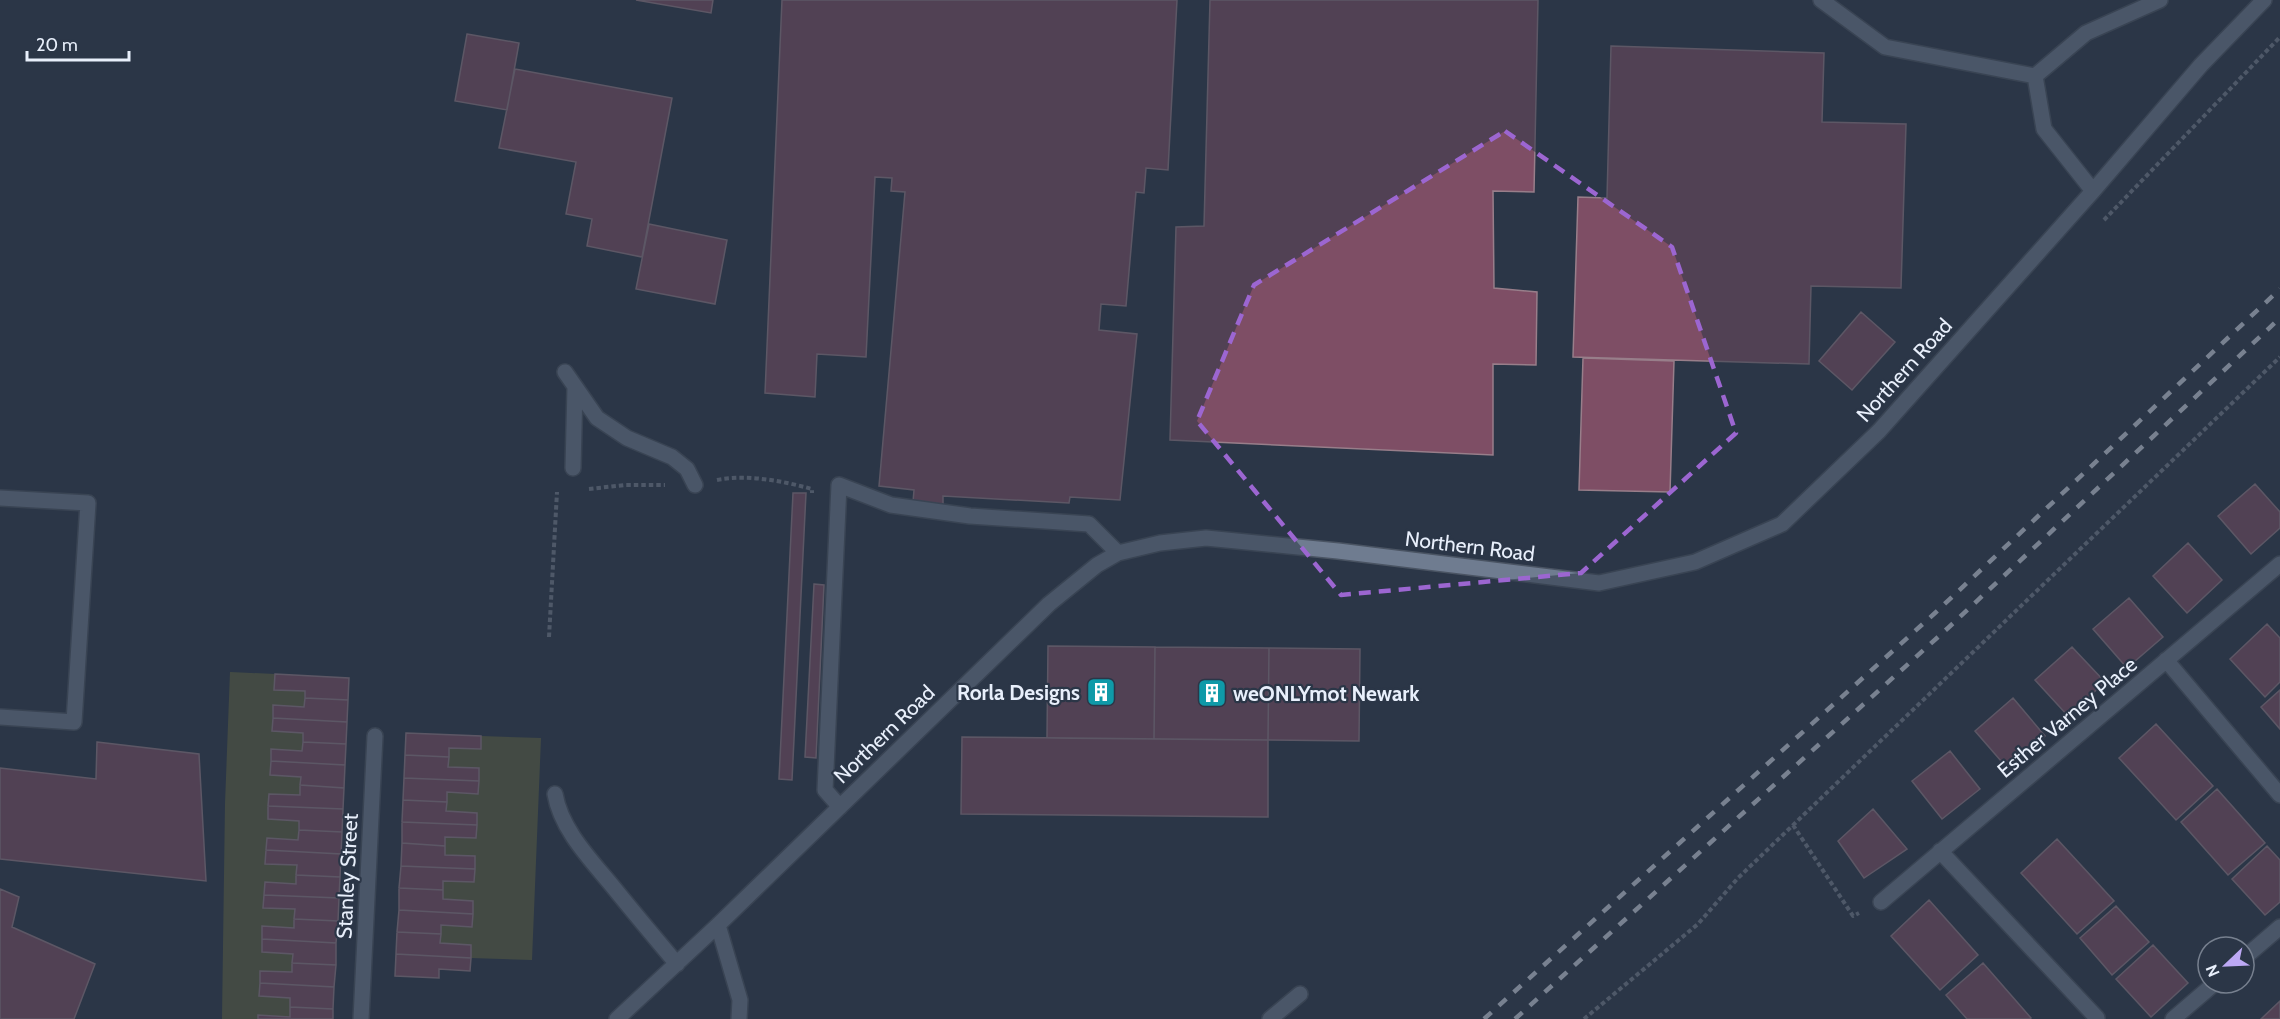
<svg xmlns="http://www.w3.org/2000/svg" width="2280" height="1019" font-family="Cabin,sans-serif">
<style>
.green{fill:#5f6340}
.building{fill:#7e4e65;stroke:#987e8a;stroke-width:1.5}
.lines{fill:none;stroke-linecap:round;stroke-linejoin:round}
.minor-casing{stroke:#4a5463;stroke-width:18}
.path{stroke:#798291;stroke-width:4;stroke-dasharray:4.5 3;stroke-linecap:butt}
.minor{stroke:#6f7c90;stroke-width:15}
.rail{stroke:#d5dce9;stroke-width:4.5;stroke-dasharray:10 10;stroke-linecap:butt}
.marked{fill:none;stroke:#9c66d1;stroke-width:4.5;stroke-dasharray:12 8;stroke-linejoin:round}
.labels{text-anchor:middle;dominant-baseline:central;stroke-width:4.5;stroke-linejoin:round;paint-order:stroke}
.street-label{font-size:21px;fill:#e8effb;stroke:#2b3647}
.poi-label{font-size:21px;font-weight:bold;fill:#e8effb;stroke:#2b3647;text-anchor:end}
</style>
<rect width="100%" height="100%" fill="#2b3647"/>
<path class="green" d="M230,672L275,674L274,690L305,691L304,707L273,706L272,731L303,733L302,751L271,750L270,775L301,777L300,795L269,794L268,819L299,821L298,840L267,838L266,864L297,865L296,884L265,882L264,908L295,909L294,928L262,927V952L293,954L292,972L260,971V996L290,998V1017L259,1015L258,1019H222L225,804Z
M481,736L541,738L532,960L471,958L440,943L441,925L472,927L473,901L443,899V881L474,882L475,857L445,855V837L476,838L477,813L446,811L447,792L478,793L479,769L448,767L449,748L480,749Z"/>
<path class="building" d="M636,0H713L711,13Z
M782,0H1177L1168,170L1146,168L1144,193L1136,192L1126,306L1101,304L1099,330L1137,334L1120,500L1070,497L1069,503L943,496V504L913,502L914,490L879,486L905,192L891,191L892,178L875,177L866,357L817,354L815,397L765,393Z
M1210,0H1538L1534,192L1493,191L1494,288L1537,292L1536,365L1493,364V455L1170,440L1176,227L1204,226Z
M467,34L519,43L507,110L455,101Z
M1611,46L1824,53L1822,122L1906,124L1901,288L1811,286L1809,364L1573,357L1578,197L1607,198Z
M515,69L672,98L642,257L587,246L592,219L566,214L576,162L499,148Z
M649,224L727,240L715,304L636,289Z
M1861,312L1895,342L1852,390L1819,361Z
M1583,358L1674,361L1670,492L1579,490Z
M2255,484L2280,512V528L2251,554L2218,516Z
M793,493H806L792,780L779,779Z
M2188,543L2222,580L2187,613L2153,576Z
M814,584L824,585L816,758L805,757Z
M2129,598L2163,637L2127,668L2093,629Z
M2267,624L2280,638V682L2265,697L2230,659Z
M1048,646L1155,647L1154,739L1047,738Z
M1155,647L1269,648L1268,740L1154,739Z
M2072,647L2105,682L2068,716L2035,680Z
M1269,648L1360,649L1359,741L1268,740Z
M275,674L349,678L348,700L305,698V691L274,690Z
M2280,690V729L2261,707Z
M305,698L348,700L347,722L273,718V705L304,707Z
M2013,698L2045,736L2008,769L1975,731Z
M273,718L347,722L346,744L303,742V733L272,731Z
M2156,724L2213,786L2176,820L2119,758Z
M406,733L481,736V749L449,748V757L405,755Z
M962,737L1268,740V817L961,814Z
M97,742L199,754L206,881L0,859V768L96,779Z
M303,742L346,744L345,765L271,761V749L302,751Z
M1950,751L1980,789L1942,819L1912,781Z
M405,755L449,757L448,767L479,768V781L404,778Z
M271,761L345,765L344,788L300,785L301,777L270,775Z
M404,778L479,781L478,794L447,792V802L403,800Z
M300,785L344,788L343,809L268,806L269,794L300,795Z
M2217,789L2265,843L2228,875L2181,822Z
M403,800L447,802L446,811L477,813V825L402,822Z
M268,806L343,809L342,832L299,830V821L268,819Z
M1873,809L1907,849L1864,878L1838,841Z
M402,822L477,825L476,838L445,837V846L402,843Z
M299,830L342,832L341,854L266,850L267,838L298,840Z
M2057,839L2114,901L2077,934L2021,873Z
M402,843L445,846V855L475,856V869L401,866Z
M2267,846L2280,860V902L2265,915L2232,879Z
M266,850L341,854L340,877L296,875L297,865L265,864Z
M401,866L475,869L474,882L443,881V890L399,888Z
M296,875L340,877L339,898L264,895L265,882L296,884Z
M399,888L443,890V899L473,901V914L399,910Z
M0,889L19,897L12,927L95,964L74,1019H0Z
M264,895L339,898L338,921L294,919L295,909L263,908Z
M1929,900L1978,955L1940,990L1891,936Z
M2116,906L2149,942L2112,975L2080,938Z
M399,910L473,914L472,927L441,925V934L397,932Z
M294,919L338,921L336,943L262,939V926L294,928Z
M397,932L441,934L440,943L471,945V958L396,954Z
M262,939L336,943V965L292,963L293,954L262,952Z
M2153,945L2188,983L2151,1017L2116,979Z
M396,954L471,958L470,971L439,969V978L395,976Z
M292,963L336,965L334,987L260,983V971L292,972Z
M1983,963L2031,1018L2030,1019H1967L1946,995Z
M260,983L334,987L333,1009L290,1007V998L259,996Z
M2280,1001V1019H2261Z
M290,1007L333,1009V1019H258V1015L290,1017Z"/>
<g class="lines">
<g class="minor-casing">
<path id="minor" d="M1821,0L1885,47L2035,76
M2093,191L2044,129L2035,76L2086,33L2160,0
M565,372L597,418L627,438L672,457L687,469L695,485
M573,468L575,387
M0,498L88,503L74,722L0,717
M2166,660L2280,795
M555,794C561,830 592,861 614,888C635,914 656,939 677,964
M840,807L825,790L839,485L891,505L970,516L1089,524L1118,553
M1940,851L2097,1018
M1881,902L2280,564
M718,925L740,1000L739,1019
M2244,958L2280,927
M361,1019L375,736
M617,1019L718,925L1049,604L1097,565L1118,553L1160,543L1206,538L1338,551L1599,583L1695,562L1782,524L1879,431L2093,191L2201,65L2264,0
M1270,1019L1300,994
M2173,1019L2215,983"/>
</g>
<path class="path" d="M2104,220L2280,37
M717,480C747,474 783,481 812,489V493
M589,489L625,485H665
M549,637L557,492
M1793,825L1853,916L1859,913
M1584,1019L1698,924L1738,878L2280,357"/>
<use href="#minor" class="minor"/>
<path class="rail" d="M1484,1019L1935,613L2280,289
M1515,1019L1948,628L2280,318"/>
</g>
<path d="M0 0H2280V1019H0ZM1505,131L1672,247L1736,433L1581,573L1341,595L1197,421L1254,285Z" fill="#2b3647" fill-opacity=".55" fill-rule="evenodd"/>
<path class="marked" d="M1505,131L1672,247L1736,433L1581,573L1341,595L1197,421L1254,285Z"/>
<defs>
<g id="building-square" transform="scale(1.5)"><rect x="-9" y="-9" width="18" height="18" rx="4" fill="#0f9aa8" stroke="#2b3647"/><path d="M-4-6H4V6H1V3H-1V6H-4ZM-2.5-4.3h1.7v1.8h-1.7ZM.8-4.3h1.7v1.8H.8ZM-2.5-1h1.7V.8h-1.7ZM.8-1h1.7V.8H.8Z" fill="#fff"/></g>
</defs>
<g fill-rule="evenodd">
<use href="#building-square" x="1101" y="692"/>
<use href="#building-square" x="1212" y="693"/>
</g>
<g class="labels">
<g class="street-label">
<text transform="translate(1904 370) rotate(-48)">Northern Road</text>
<text transform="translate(1470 546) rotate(7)">Northern Road</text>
<text transform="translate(2067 717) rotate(-40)">Esther Varney Place</text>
<text transform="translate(884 734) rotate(-44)">Northern Road</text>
<text transform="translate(347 876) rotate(-87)">Stanley Street</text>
</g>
<g class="poi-label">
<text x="1080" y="692">Rorla Designs</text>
<text x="1233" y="693" text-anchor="start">weONLYmot Newark</text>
</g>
</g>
<g transform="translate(2226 965) rotate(247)"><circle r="28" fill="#2b3647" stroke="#77808f" stroke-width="1.5"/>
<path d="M0-4.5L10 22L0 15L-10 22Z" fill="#bda9f5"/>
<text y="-9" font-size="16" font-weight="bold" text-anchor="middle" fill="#e8effb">N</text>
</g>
<path d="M27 51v9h102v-9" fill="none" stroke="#e8effb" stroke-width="3"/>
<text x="36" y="51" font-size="18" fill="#e8effb" stroke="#2b3647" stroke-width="4.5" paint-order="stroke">20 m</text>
</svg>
